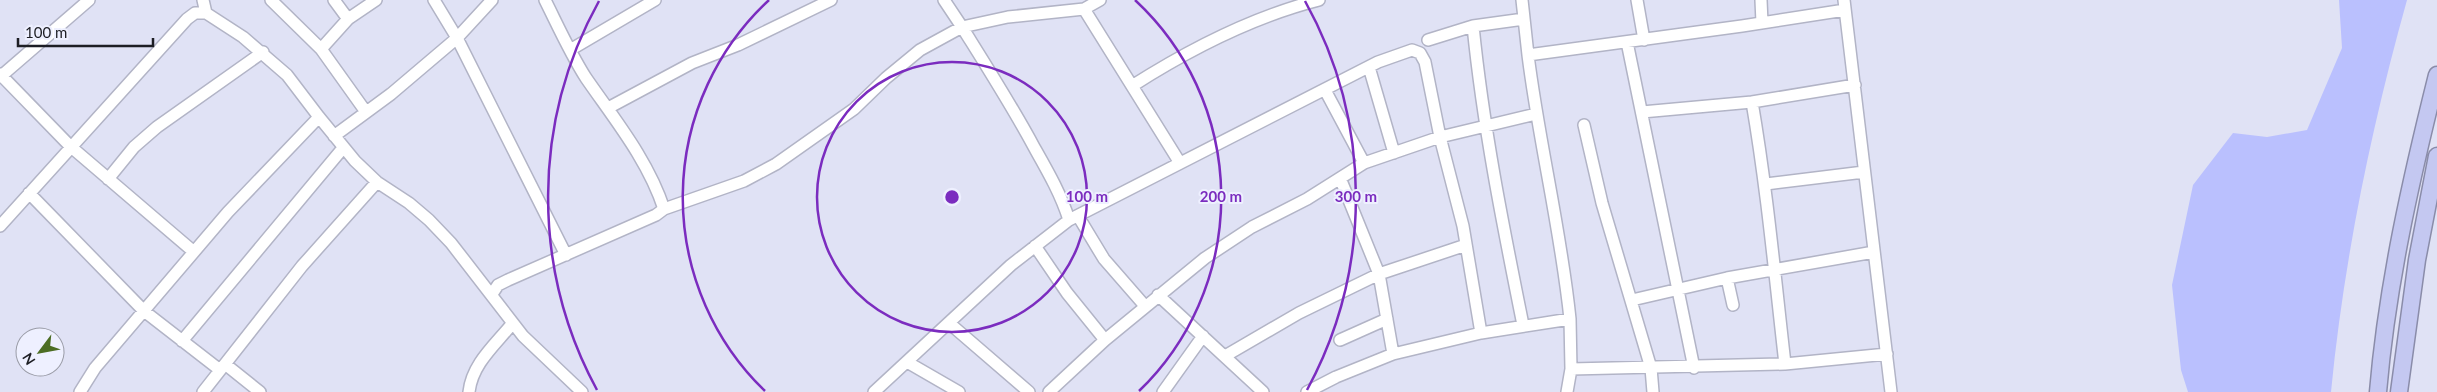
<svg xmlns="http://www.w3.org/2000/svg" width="2437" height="392" font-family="Lato,sans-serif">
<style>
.green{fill:#bac0fe}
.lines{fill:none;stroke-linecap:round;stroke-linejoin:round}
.minor-casing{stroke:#b2b4c6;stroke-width:14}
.highway-casing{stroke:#8a8ca9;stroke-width:19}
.minor{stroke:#fff;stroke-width:11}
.highway{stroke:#c4c8f1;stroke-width:16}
.ring{fill:none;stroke:#7b2cbf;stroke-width:2.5}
.centre{fill:#7b2cbf;stroke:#eef0ff;stroke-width:2.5}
.ring-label{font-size:15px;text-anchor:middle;font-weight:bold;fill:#7b2cbf;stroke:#eef0ff;stroke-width:4;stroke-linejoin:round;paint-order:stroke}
</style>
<rect width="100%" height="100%" fill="#e0e2f5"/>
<path class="green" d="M2339,0H2407C2371,129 2344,259 2331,392H2188L2181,370L2172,285L2193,185L2233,133L2267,137L2307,130L2342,48Z"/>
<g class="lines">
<g class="minor-casing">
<path id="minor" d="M203,0L206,13
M271,0L321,49L366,112
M334,0L348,19
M434,0L457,38L492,0
M545,0C558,26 570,53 586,78C615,120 648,160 664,209
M944,0L962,27L1008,17L1084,9L1100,0
M1522,0L1528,55
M1637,0L1644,40
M1761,0L1762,23
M1844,0L1891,392
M1084,9L1180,163
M1473,26C1483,126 1503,226 1523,325
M1428,40L1473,26L1524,19
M1627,42L1694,368
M321,49L348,19L376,0
M570,50L655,0
M1369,67L1394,153
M0,74L70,146L194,252
M0,77L89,0
M1132,86C1190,49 1252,17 1319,0
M1325,90L1364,163
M1752,102C1767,189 1775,277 1785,364L1887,354
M608,108L692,63L738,45L831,0
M1642,112L1752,102L1855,85
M1584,125L1602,203L1651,368L1653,392
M334,136L391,94L457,38L566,255
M1340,178L1379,274L1393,354
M108,179L134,147L157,127L263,52
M1766,184L1864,172
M29,193L144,311L220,370
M1078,216L1104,259L1145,306
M0,226L187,19L195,13H206L243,37L287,75L319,117L355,161L377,182L409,203L429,220L451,243L523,336L582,392
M1035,246L1067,293L1105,340
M1727,278L1733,305
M492,294L498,285L508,280L656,215L664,209L744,181L776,164L854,109L886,78L920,50L962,27C987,67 1012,106 1034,147C1047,170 1061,194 1069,220
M1158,295L1263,392
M1632,300L1727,278L1874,252
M949,323L1029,392
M1340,340L1387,319
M182,341L343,148
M1225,356L1299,313L1379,274L1466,245
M907,362L959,392
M225,364L260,392
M1571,369L1785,364
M80,392L95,368L228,212L319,117
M203,392L302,266L377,182
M469,392C472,364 495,345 512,324
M874,392L1011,265L1069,220L1378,62L1412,50L1420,53L1425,62L1440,137L1463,226L1481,333L1570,319C1561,230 1539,143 1528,55L1742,26L1845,10
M1049,392L1105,340L1205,258L1252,227L1307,199L1364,163L1440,137L1536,114
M1163,392L1203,336
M1307,392L1336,377L1393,354L1481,333
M1567,392L1571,369L1570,319"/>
</g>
<g class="highway-casing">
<path id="highway" d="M2378,392C2387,285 2411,179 2437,75
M2399,392L2417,260L2437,156"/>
</g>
<use href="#minor" class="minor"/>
<use href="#highway" class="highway"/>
</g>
<g class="ring">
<circle cx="952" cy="197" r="135"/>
<path d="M765 391A269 269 0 0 1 769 0M1135 0A269 269 0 0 1 1139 391"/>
<path d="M597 390A404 404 0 0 1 599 1M1305 1A404 404 0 0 1 1307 390"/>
</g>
<circle cx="952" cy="197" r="8" class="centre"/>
<g class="ring-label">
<text x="1087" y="202">100 m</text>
<text x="1221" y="202">200 m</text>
<text x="1356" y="202">300 m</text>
</g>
<g transform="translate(40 352) rotate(238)"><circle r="24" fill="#eef0ff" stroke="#9a9ca7"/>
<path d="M0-4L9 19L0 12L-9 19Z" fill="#4c6d24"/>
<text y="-8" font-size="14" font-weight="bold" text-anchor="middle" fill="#1d1e24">N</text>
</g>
<path d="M18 38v8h135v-8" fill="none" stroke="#1d1e24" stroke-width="2.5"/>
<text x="25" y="38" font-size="15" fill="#1d1e24" stroke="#eef0ff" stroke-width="4" paint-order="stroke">100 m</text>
</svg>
